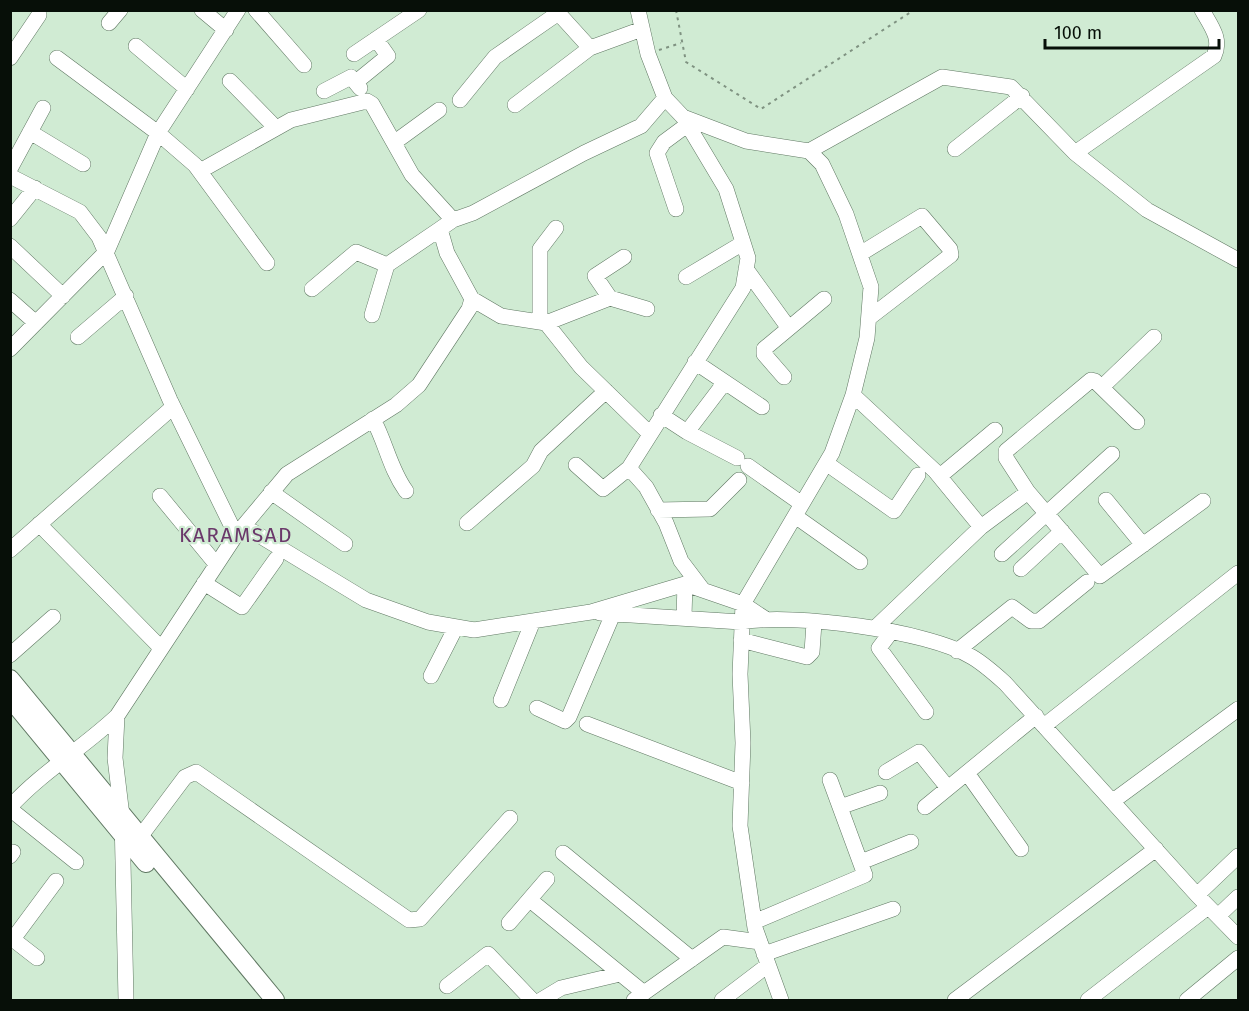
<svg xmlns="http://www.w3.org/2000/svg" width="1249" height="1011" font-family="'Fira Sans',sans-serif">
<style>
.lines{fill:none;stroke-linecap:round;stroke-linejoin:round}
.minor-casing{stroke:#607863;stroke-width:16}
.major-casing{stroke:#607863;stroke-width:20}
.path{stroke:#7f9281;stroke-width:2;stroke-dasharray:3 4.5;stroke-linecap:butt}
.minor{stroke:#fff;stroke-width:15}
.major{stroke:#fff;stroke-width:18}
.labels{text-anchor:middle;dominant-baseline:central;stroke-width:4.5;stroke-linejoin:round;paint-order:stroke}
.quarter-label{font-size:21px;letter-spacing:1.5px;fill:#6a386a;stroke:#d0ebd3}
</style>
<rect width="100%" height="100%" fill="#d0ebd3"/>
<g class="lines">
<g class="minor-casing">
<path id="minor" d="M202,10L226,30
M256,10L304,65
M638,10L648,54L665,98L683,117L746,141L809,151L822,164L846,214L871,287L867,338L853,395L832,453L743,604L740,674L743,743L740,826L755,928L781,1000
M109,23L120,10
M136,46L187,89
M354,54L419,10
M10,58L39,15
M57,58L158,133L195,165L267,263
M230,81L276,128
M356,82L388,56L376,39
M324,91L351,77L360,88
M460,100L495,57L554,16H561L590,48
M515,105L590,48L642,29
M683,117L726,189L748,258L743,288L629,468L646,487L666,523L681,561L703,590
M30,132L83,164
M395,142L439,110
M955,149L1022,96
M809,151L942,77L1011,87L1075,153L1214,56C1222,39 1211,26 1202,10
M1075,153L1147,210L1238,260
M10,169L43,108
M200,171L291,120L367,101L372,104L412,175L453,220
M10,176L80,212L99,237L170,400L236,535L287,474L396,405L419,385L469,309L472,299L447,253L440,229L453,220L473,213L584,153L641,126L665,98
M676,209L657,153L664,142L687,125
M10,219L35,188
M10,246L63,296
M860,254L922,216L950,249L951,255L869,318
M746,269L788,327
M686,277L743,243
M312,289L356,252L387,265
M610,298L595,276L624,257
M472,299L501,316L546,323L581,367L649,433
M10,300L36,323
M372,315L387,265L440,229
M540,320V249L556,228
M546,323L610,298L647,309
M78,337L126,296
M10,349L107,251L158,133L238,10
M695,362L762,407
M784,377L764,354V349L824,299
M1102,387L1154,337
M853,395L935,471L981,527
M661,415L687,432L737,458
M373,419C386,443 390,469 406,491
M687,432L725,382
M826,463L894,511L918,475
M576,465L603,489L629,468
M748,466L802,504
M940,476L995,430
M271,492L345,544
M1028,492L1006,458V451L1091,380L1095,381L1137,422
M160,496L216,564
M1106,500L1143,545
M658,510L710,509L739,480
M795,516L860,562
M467,523L533,466L541,451L606,391
M39,524L161,648
M10,550L173,407
M1002,554L1112,454
M1021,569L1062,531
M204,583L242,607L276,559
M600,613L741,622C794,613 926,630 972,657C984,664 995,674 1005,683L1197,895L1238,937
M684,616L685,584
M875,628L981,527L1028,492L1100,576L1203,501
M891,632L879,648L926,712
M741,640L807,657L812,652L814,623
M957,651L1012,607L1031,621H1039L1087,582
M10,655L53,617
M431,676L456,627
M501,700L533,621
M537,708L565,721L569,717L613,614
M587,724L742,783
M1044,726L1238,573
M886,772L919,752L948,788
M967,773L1021,849
M1113,801L1238,709
M10,807C42,772 83,748 117,716
M840,807L880,793
M925,807L1036,716
M10,809L76,862
M140,837L185,777L196,772L409,920L420,919L510,818
M563,853L692,959
M10,856L13,852
M861,862L911,842
M1197,895L1238,856
M530,900L644,993
M1218,916L1238,897
M754,922L865,875L830,780
M509,923L547,879
M10,937L37,958
M13,939L56,881
M764,954L893,909
M447,986L488,954L532,1000
M126,1000L122,816L115,758L117,716L236,535L252,531L366,600L428,622L474,630L591,612L685,584L743,604L764,618
M541,1000L561,988L620,974
M634,1000L723,937L760,942
M722,1000L768,965
M955,1000L1156,849
M1088,1000L1208,907
M1187,1000L1238,958"/>
</g>
<g class="major-casing">
<path id="major" d="M10,679L275,1000
M10,698L146,863"/>
</g>
<path class="path" d="M676,10L686,62L761,109L914,10
M659,50L681,43"/>
<use href="#minor" class="minor"/>
<use href="#major" class="major"/>
</g>
<g class="labels">
<g class="quarter-label">
<text x="236" y="535">KARAMSAD</text>
</g>
</g>
<rect width="1249" height="1011" fill="none" stroke="#070f08" stroke-width="24"/>
<path d="M1045 39v9h174v-9" fill="none" stroke="#070f08" stroke-width="3"/>
<text x="1054" y="39" font-size="18" fill="#070f08" stroke="#d0ebd3" stroke-width="4.5" paint-order="stroke">100 m</text>
</svg>
